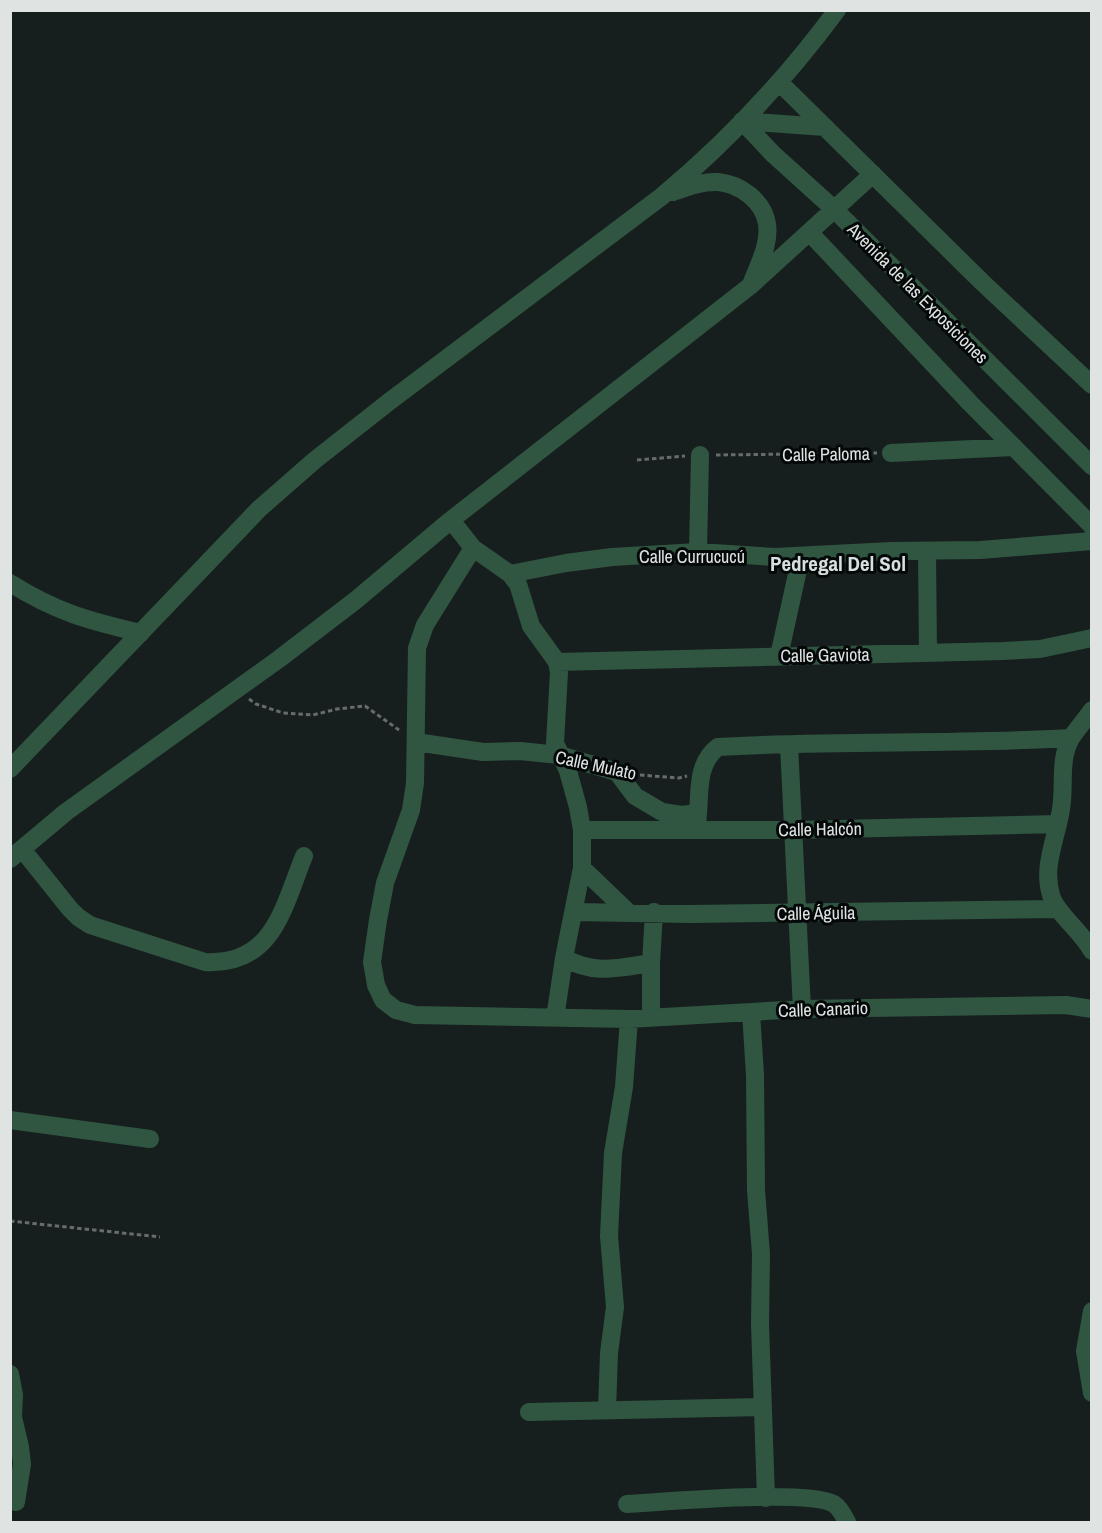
<svg xmlns="http://www.w3.org/2000/svg" width="1102" height="1533" font-family="'Archivo Narrow',sans-serif">
<style>
.lines{fill:none;stroke-linecap:round;stroke-linejoin:round}
.path{stroke:#656c6b;stroke-width:3;stroke-dasharray:4.5 3;stroke-linecap:butt}
.minor{stroke:#305642;stroke-width:18}
.labels{text-anchor:middle;dominant-baseline:central;stroke-width:6;stroke-linejoin:round;paint-order:stroke}
.street-label{font-size:18px;fill:#dfe4e3;stroke:#050808}
.quarter-label{font-size:21px;font-weight:bold;fill:#d6e0df;stroke:#050808}
</style>
<rect width="100%" height="100%" fill="#171f1e"/>
<g class="lines">
<path class="path" d="M716,455L877,453
M637,460L685,456
M249,699L256,704L283,713L313,715L337,709L365,706L399,730
M640,775L679,778L687,776
M10,1221L160,1237"/>
<path class="minor" d="M779,82L983,283L1092,385
M742,121L773,154L835,210L1092,466
M742,121L825,127
M673,192C687,187 703,181 718,182C741,184 764,202 767,224C770,244 759,264 752,282
M810,233L970,403L1092,526
M891,453L1014,447
M451,520L473,548L510,574L518,584L531,626L557,662L559,672L555,743L568,771L578,807L582,830V868L564,958L555,1018
M473,548L425,625L417,648L415,783L411,810L385,883L378,920L372,962L376,985L383,1000L396,1010L415,1015L629,1019L802,1009L1066,1005L1092,1009
M698,552L700,455
M927,552L928,653
M510,574L566,563L612,557L698,552L775,557L891,551L980,550L1092,541
M10,583C56,612 89,621 141,633
M779,656L801,556
M557,662L1002,651L1040,649L1092,638
M1092,710C1086,719 1074,732 1070,740C1059,761 1065,786 1061,809C1057,837 1042,866 1051,895C1055,912 1082,932 1092,951
M416,742L483,752L520,751L559,755L617,772L635,796L662,812L682,815L698,813L697,825
M789,745L802,1009
M10,769L259,509L315,460L390,401L661,197C726,143 786,79 837,10
M698,813C700,789 697,763 718,747C835,740 953,745 1070,738
M582,830H792L1058,824
M22,849L70,909L78,917L90,925L205,962C273,966 283,908 304,856
M10,859L66,812L279,659L356,600L451,520L750,286L873,174
M582,868L628,912
M574,912L690,914L1058,909
M564,958C595,975 617,968 651,963
M751,1012L755,1075L756,1190L761,1254L760,1324L766,1498
M651,1018V963L654,912
M10,1120L150,1139
M1092,1311L1085,1351L1092,1393
M10,1374L14,1395L13,1417L20,1447L22,1464L16,1502
M607,1410L609,1353L615,1307L609,1236L613,1153L624,1087L629,1019
M529,1412L763,1407
M627,1504C664,1502 808,1489 834,1504C841,1509 843,1515 847,1522"/>
</g>
<g class="labels">
<g class="street-label">
<text transform="translate(918 293) rotate(45)">Avenida de las Exposiciones</text>
<text transform="translate(826 454) rotate(-1)">Calle Paloma</text>
<text x="692" y="556">Calle Currucucú</text>
<text transform="translate(825 655) rotate(-1)">Calle Gaviota</text>
<text transform="translate(596 765) rotate(12)">Calle Mulato</text>
<text transform="translate(820 829) rotate(-1)">Calle Halcón</text>
<text transform="translate(816 913) rotate(-1)">Calle Águila</text>
<text transform="translate(823 1009) rotate(-2)">Calle Canario</text>
</g>
<g class="quarter-label">
<text x="838" y="563">Pedregal Del Sol</text>
</g>
</g>
<rect width="1102" height="1533" fill="none" stroke="#dfe4e3" stroke-width="24"/>
</svg>
